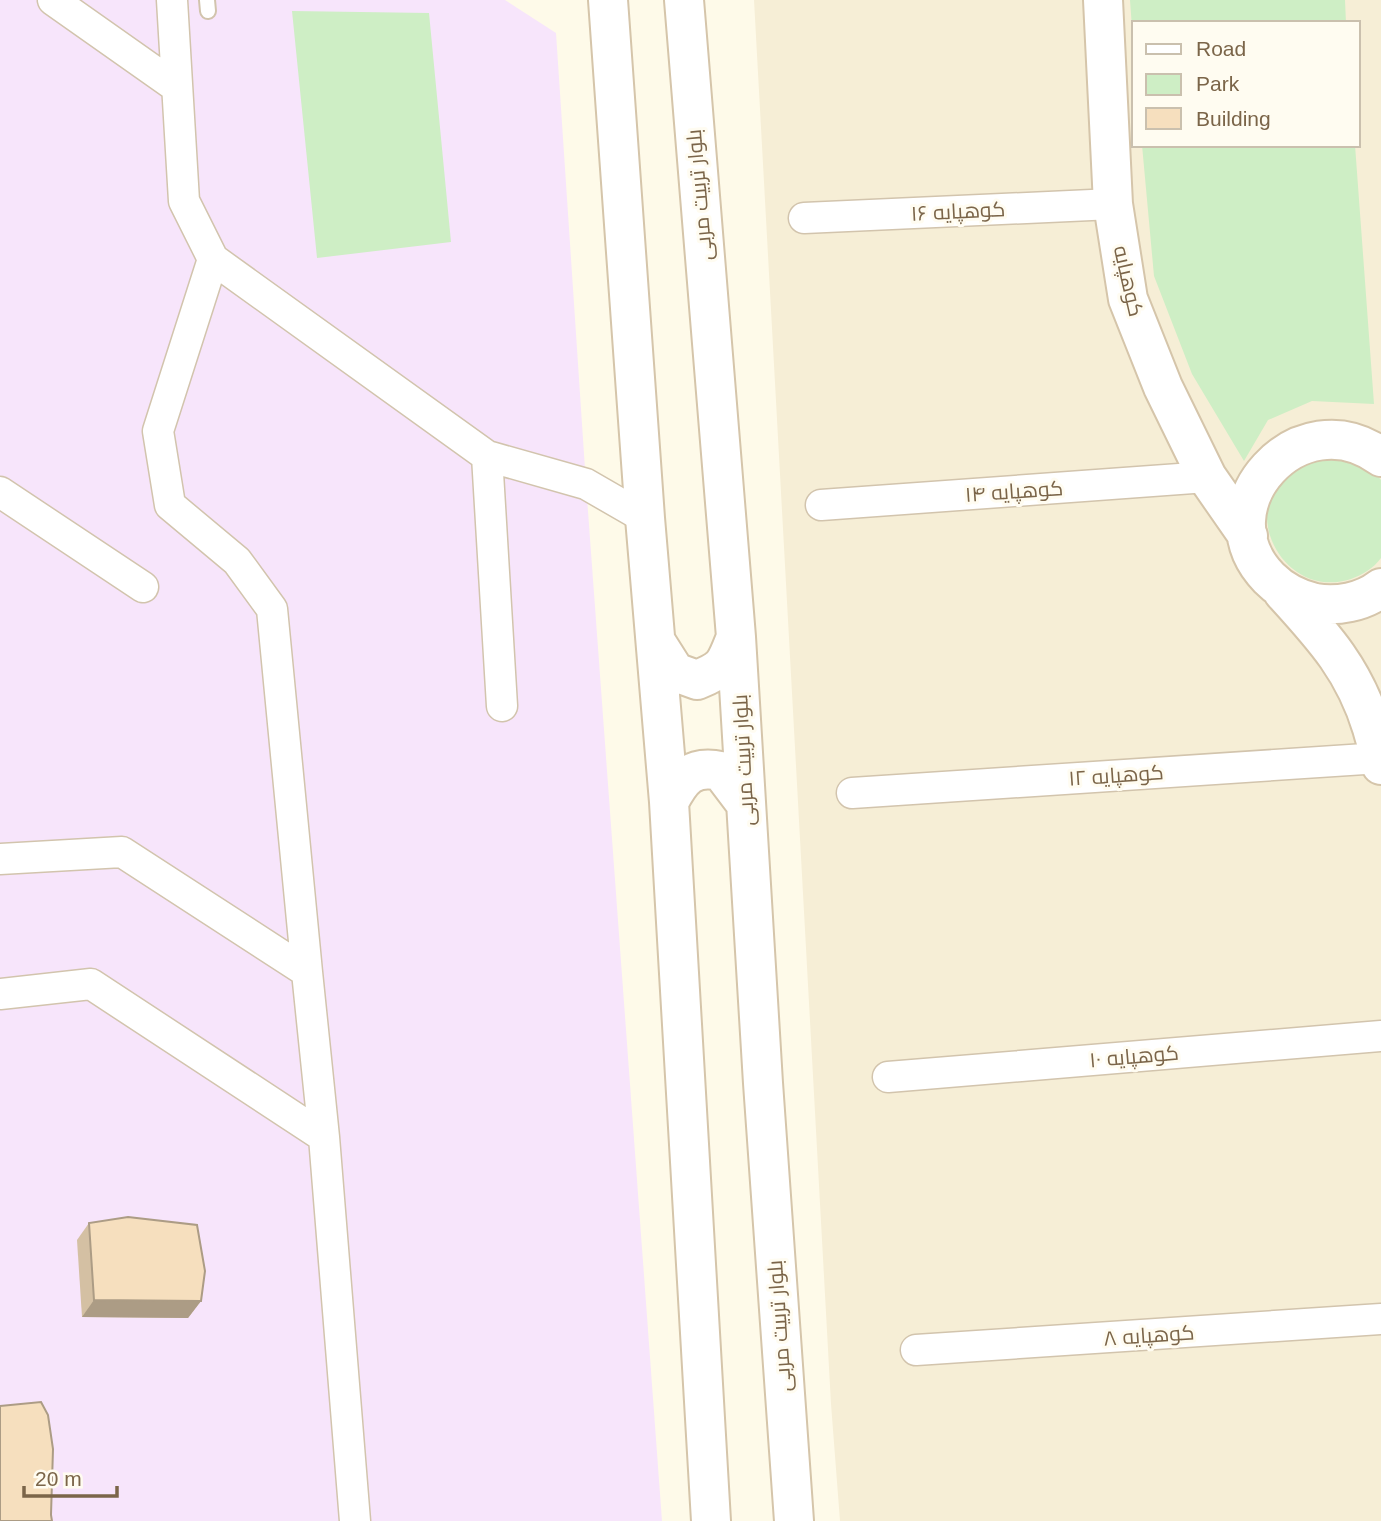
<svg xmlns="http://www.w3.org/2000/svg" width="1381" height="1521" font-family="Arial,Cairo,sans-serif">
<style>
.residential{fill:#f6eed6;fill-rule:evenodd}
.education{fill:#f7e5fb}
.green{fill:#ceeec5}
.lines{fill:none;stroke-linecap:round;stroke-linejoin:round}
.service-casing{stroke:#d2c4ad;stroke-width:18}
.minor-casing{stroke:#d2c4ad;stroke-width:33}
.secondary-casing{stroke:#d5c5aa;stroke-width:42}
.service{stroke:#fff;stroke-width:14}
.minor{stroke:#fff;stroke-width:30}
.secondary{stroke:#fff;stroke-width:38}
.wall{fill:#d4c0a3}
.shaded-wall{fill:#ac9c85}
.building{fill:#f6dfbe;stroke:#ac9c85;stroke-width:2}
.labels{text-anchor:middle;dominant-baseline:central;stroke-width:6;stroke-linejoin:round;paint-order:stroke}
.street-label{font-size:21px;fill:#7b6549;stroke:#fffcf1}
</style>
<rect width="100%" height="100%" fill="#fefae9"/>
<path class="residential" d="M754,0H1381V1521H840L831,1404ZM1134,23H1358V145H1134Z"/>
<path class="education" d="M0,0H505L556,33L586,484L662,1521H0Z"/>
<path class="green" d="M1130,0H1345L1346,23H1134V56Z
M292,11L429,13L451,242L317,258Z
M1142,145H1355L1374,404L1312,401L1268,420L1244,461L1192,374L1154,276Z
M1333,455L1372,469L1381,480V558C1374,568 1362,575 1351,579C1284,601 1235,509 1292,469C1302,461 1320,459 1333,455Z"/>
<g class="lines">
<g class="service-casing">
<path id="service" d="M207,0L208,11"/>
</g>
<g class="minor-casing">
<path id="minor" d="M53,0L175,86
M172,0L184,201L213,259L487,456L586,484L645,518
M804,218L1113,204
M213,259L158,431L170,505L237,561L272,609L307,972
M487,456L502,706
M0,492L143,587
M821,505L1207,477
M852,793L1380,758
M0,859L122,852L307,972L324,1137L355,1521
M0,994L91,984L324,1137
M888,1077L1381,1036
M916,1350L1381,1319"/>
</g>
<g class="secondary-casing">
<path id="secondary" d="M608,0L645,518L669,802L711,1521
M684,0L736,637L763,1083L794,1521
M1103,0L1113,204L1128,299L1163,387L1207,477L1248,536
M1381,457C1300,397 1200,507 1269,578C1282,591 1297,599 1315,603C1337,607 1363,602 1381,588
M1283,592C1323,636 1354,669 1372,728C1375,740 1380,752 1381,765
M656,642L675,672L697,680C725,669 725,665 736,637
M669,802C682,777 692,765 721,771L746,804"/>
</g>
<use href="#service" class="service"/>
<use href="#minor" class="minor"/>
<use href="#secondary" class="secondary"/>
</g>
<path class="wall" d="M89,1223L201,1301L188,1318L82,1317L77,1240Z"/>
<path class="shaded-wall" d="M94,1300L201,1301L188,1318L82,1317Z"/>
<path class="building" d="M128,1217L197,1225L205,1271L201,1301L94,1300L89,1223Z
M41,1402L48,1415L53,1449L51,1515L52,1521H0V1406Z"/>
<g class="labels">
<g class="street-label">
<text transform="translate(699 195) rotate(-95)">بلوار تربیت مربی</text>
<text transform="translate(958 211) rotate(-3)">کوهپایه ۱۶</text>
<text transform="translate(1129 281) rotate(77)">کوهپایه</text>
<text transform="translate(1014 491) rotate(-4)">کوهپایه ۱۴</text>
<text transform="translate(743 760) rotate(-93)">بلوار تربیت مربی</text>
<text transform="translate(1116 775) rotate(-4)">کوهپایه ۱۲</text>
<text transform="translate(1134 1056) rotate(-5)">کوهپایه ۱۰</text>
<text transform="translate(779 1326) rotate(-94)">بلوار تربیت مربی</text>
<text transform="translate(1149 1335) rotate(-4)">کوهپایه ۸</text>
</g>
</g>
<rect x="1132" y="21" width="228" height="126" fill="#fffcf1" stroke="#cac0ae" stroke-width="2"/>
<rect x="1146" y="44" width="35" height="10" fill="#ffffff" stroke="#cac0ae" stroke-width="2"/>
<text x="1196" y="56" font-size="21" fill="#7b6549">Road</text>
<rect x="1146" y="74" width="35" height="21" fill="#ceeec5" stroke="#cac0ae" stroke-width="2"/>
<text x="1196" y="91" font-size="21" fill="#7b6549">Park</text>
<rect x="1146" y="108" width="35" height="21" fill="#f6dfbe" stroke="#cac0ae" stroke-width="2"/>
<text x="1196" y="126" font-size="21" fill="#7b6549">Building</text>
<path d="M24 1486v10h93v-10" fill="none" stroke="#7b6549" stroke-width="3.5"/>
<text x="35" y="1486" font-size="21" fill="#7b6549" stroke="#fffcf1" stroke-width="5" paint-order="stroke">20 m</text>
</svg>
